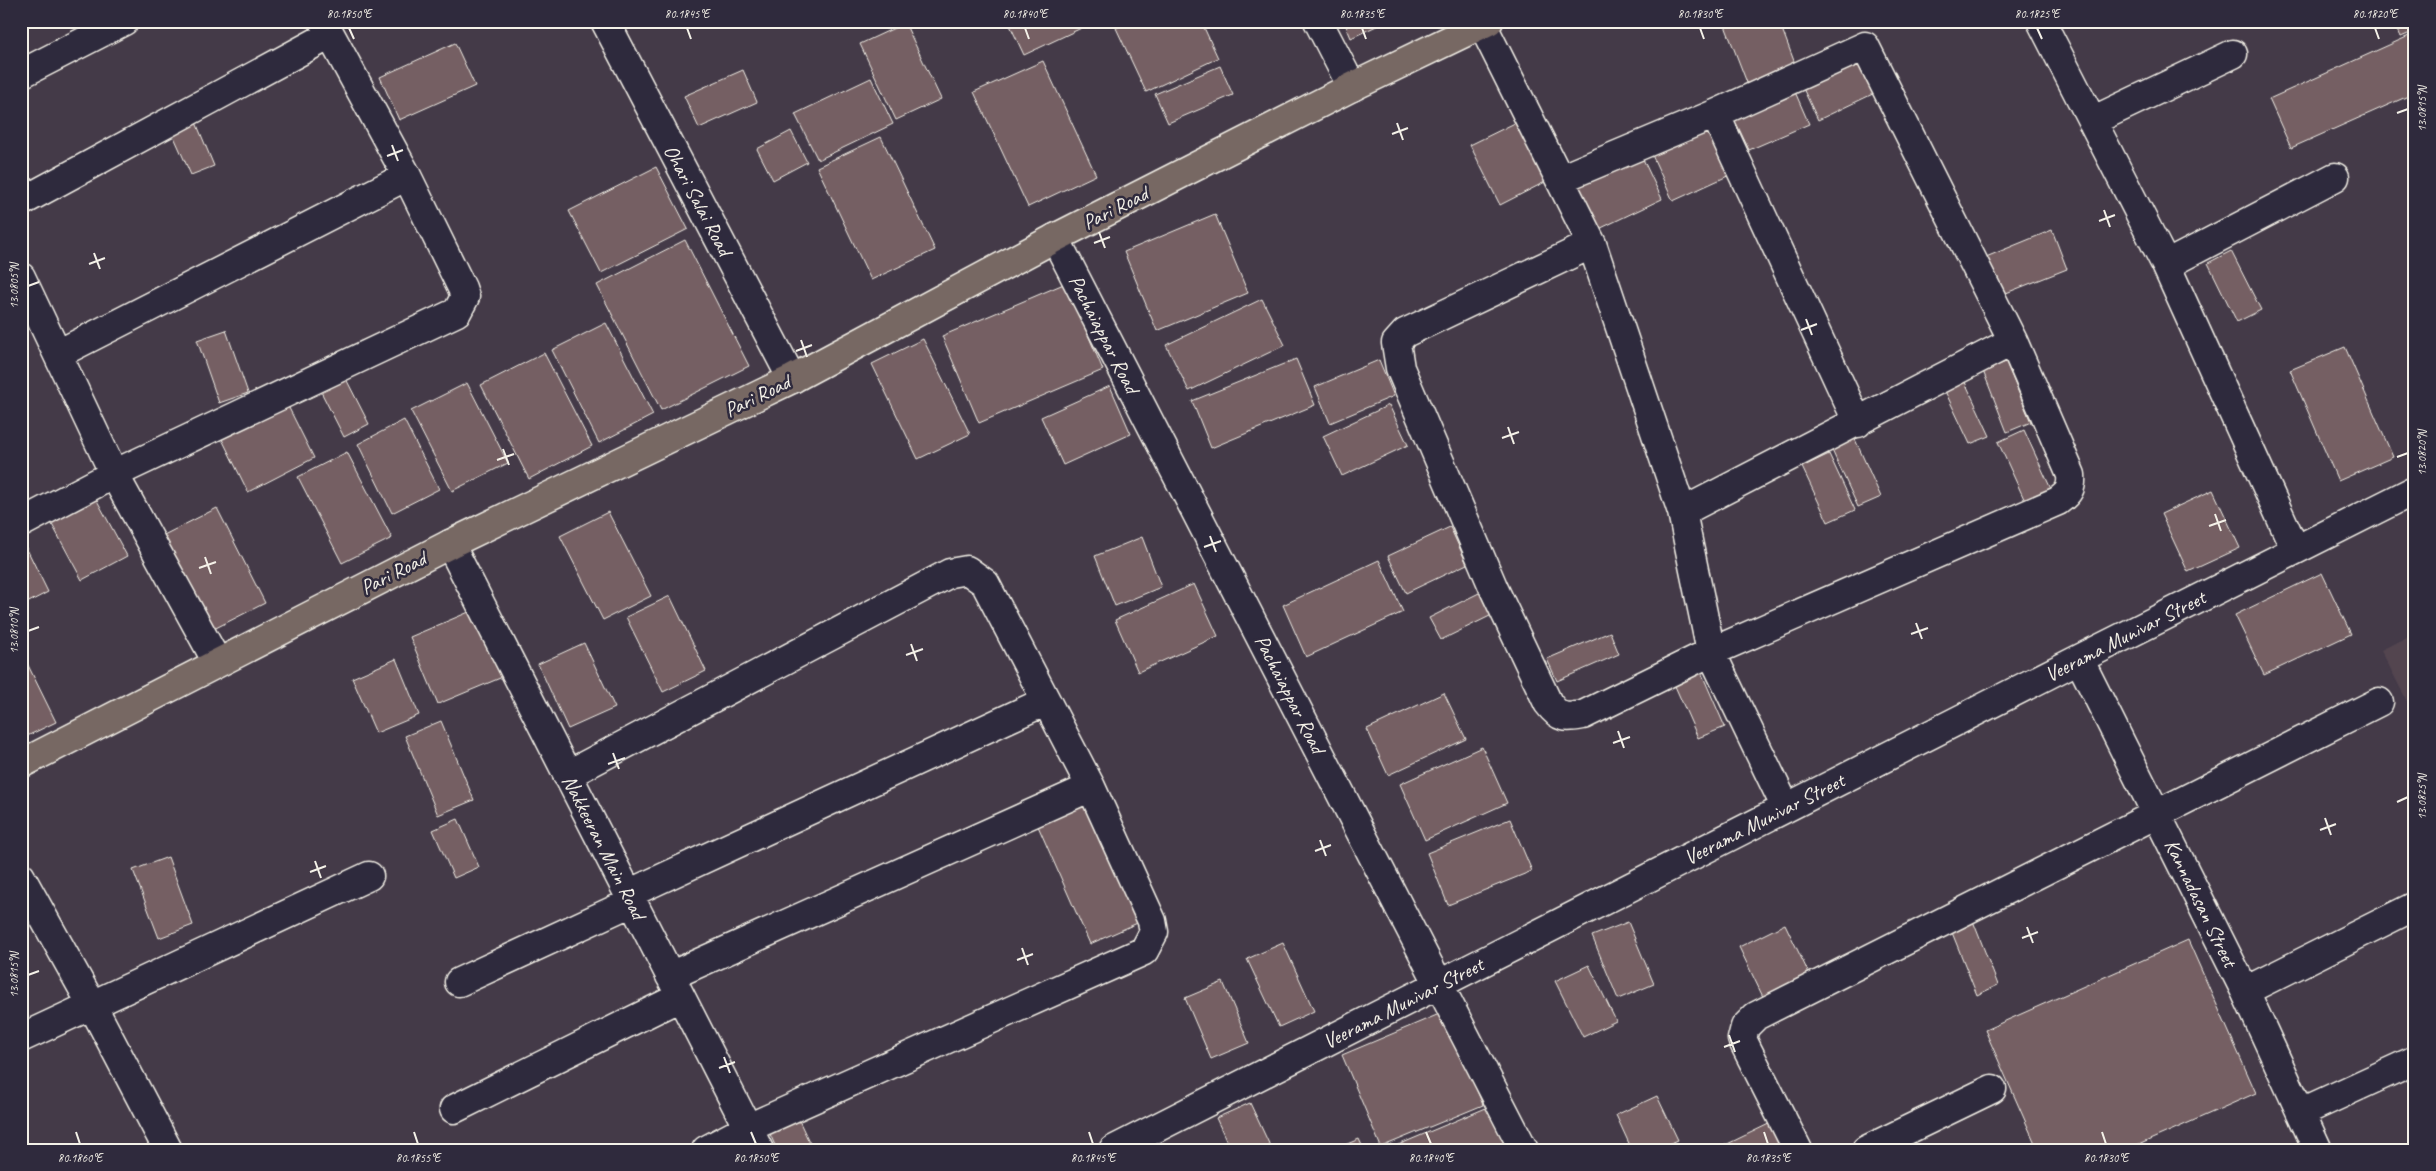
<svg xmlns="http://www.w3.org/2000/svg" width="2436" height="1171" font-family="Caveat,sans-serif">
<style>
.built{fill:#524550}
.building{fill:#745e63;stroke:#f4f1e8}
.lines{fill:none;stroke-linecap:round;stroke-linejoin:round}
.minor-casing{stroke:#f4f1e8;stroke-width:31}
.major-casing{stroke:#f4f1e8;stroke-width:31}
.minor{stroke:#2f2a3d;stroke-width:28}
.major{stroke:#776864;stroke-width:28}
.ticks{fill:none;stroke:#f4f1e8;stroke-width:2}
.labels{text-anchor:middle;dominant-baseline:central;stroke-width:5;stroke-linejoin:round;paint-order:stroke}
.street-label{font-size:21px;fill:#f4f1e8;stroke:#2f2a3d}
.neatline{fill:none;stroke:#f4f1e8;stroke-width:2}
.ticks-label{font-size:12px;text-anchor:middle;fill:#f4f1e8}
</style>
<rect width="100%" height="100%" fill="#443a48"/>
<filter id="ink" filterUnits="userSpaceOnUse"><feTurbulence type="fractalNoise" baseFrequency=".02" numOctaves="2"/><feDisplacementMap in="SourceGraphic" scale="10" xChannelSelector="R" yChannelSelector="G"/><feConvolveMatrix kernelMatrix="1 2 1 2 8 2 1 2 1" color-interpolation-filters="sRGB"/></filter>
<g filter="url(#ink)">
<path class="built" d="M2415,633V717L2381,650Z"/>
<path class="building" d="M1008,21H1091L1092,23L1024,55Z
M1131,21H1201L1218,58L1146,92L1116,28Z
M1344,21H1387L1351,38Z
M1729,21H1779L1797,69L1749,88L1724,23Z
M2394,21H2415V31L2401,37Z
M905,23L941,99L896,120L860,44Z
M2409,36L2415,49V93L2291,148L2269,99Z
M455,43L475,86L399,120L380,77Z
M1860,51L1879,91L1818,120L1799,80Z
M1043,61L1096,175L1028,207L974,92Z
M1220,66L1233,95L1168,123L1155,94Z
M743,70L757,102L699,128L684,96Z
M871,78L893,124L818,160L795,114Z
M1792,85L1809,124L1749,150L1731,112Z
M195,120L214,166L191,175L171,130Z
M1521,120L1549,180L1500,205L1470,145Z
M1711,128L1732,174L1673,201L1652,155Z
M791,131L807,162L773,180L757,149Z
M881,137L935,250L871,280L817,167Z
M1641,155L1662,199L1597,230L1576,187Z
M656,167L688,229L601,273L569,211Z
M1215,214L1248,293L1157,331L1124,252Z
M2052,230L2067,269L2001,295L1986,257Z
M685,240L749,366L661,410L597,285Z
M2231,251L2261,310L2237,322L2208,263Z
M1066,283L1103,370L979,423L942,336Z
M1262,299L1285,345L1189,391L1166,345Z
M606,323L653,415L599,443L552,350Z
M226,330L248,393L219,403L197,340Z
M923,339L970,434L918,459L872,364Z
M2345,347L2393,457L2338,481L2290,370Z
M544,353L592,446L529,479L481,385Z
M1296,359L1315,405L1211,448L1192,401Z
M1379,360L1394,396L1330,423L1315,387Z
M2006,362L2031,422L2007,432L1983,371Z
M341,369L369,424L344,437L316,382Z
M1964,380L1990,436L1970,444L1944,389Z
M467,383L508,463L452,491L411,411Z
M1110,386L1131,434L1063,465L1041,417Z
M283,396L314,458L248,492L217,429Z
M1389,405L1408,445L1342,476L1323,436Z
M404,420L439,489L392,513L358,444Z
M2024,430L2051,489L2025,501L1998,442Z
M1854,437L1881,497L1858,507L1831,448Z
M347,452L392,538L342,563L298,477Z
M1829,454L1855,510L1828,522L1802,467Z
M2213,490L2240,548L2188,572L2161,514Z
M93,493L127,556L82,580L48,517Z
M217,508L265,603L206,633L158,538Z
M608,512L651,596L603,620L560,536Z
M1450,527L1467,564L1406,593L1388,556Z
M21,537L48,592L21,606Z
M1142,537L1161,587L1115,606L1095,556Z
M1379,560L1403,612L1306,657L1283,605Z
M2322,573L2351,634L2264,675L2235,615Z
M1194,584L1218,636L1138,672L1115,620Z
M1485,590L1496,613L1441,640L1429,618Z
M670,596L706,671L663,692L626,617Z
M476,609L505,676L438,704L410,637Z
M1610,632L1619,654L1557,681L1547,659Z
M584,643L615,708L568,729L538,664Z
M21,651L56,722L21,739Z
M396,659L419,715L376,733L352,678Z
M1698,665L1725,727L1698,738L1671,677Z
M1444,693L1466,739L1388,775L1367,729Z
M441,721L474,800L438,815L405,736Z
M1482,747L1507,803L1425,840L1400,784Z
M1091,803L1142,921L1090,944L1038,826Z
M458,819L479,867L454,878L433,830Z
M1510,819L1532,871L1448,905L1427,853Z
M168,857L193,925L159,938L133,870Z
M1973,921L1998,985L1977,995L1951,930Z
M1628,922L1654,984L1618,999L1592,936Z
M1785,924L1811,978L1765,1001L1739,947Z
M2188,940L2256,1093L2127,1150H2038L1985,1030Z
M1283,943L1314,1011L1279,1027L1247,959Z
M1589,965L1616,1021L1583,1037L1555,981Z
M1223,982L1249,1043L1211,1059L1185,998Z
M1444,1012L1483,1105L1381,1147L1342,1055Z
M1657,1096L1678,1140L1656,1150H1632L1616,1115Z
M1250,1103L1272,1150H1231L1216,1118Z
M1493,1105L1512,1150H1392L1391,1148Z
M795,1112L813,1150H777L766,1125Z
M1777,1120L1791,1150H1715Z
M1359,1139L1364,1150H1333Z"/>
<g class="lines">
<g class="minor-casing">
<path id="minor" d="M605,21L792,379
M1318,21L1352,87
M2041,21L2166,265L2295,549
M1482,24L1592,244L1682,512L1711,652L1786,808
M21,74L124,21
M1715,114L1858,423
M2092,121L2233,54
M1560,179L1715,114L1865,46L2013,341L2071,475C2072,488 2069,493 2058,501L1711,652L1583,715C1565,718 1560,719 1548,703L1494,589L1400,368L1396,343L1405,333L1592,244
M21,202L330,35
M1055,238L1524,1150
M2166,265L2335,177
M21,277L114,474L217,662
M58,354L407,176
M1682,512L2013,341
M21,523L114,474L457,312L465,297L462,288L407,176L323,21
M450,544L759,1150
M2079,659L2245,991L2318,1150
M567,775L950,573L967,570L985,583L1091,787L1152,921L1154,932L1144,951L748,1128L706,1150
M21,877L92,1005L168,1150
M628,894L1046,701
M670,976L1091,787
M459,982L632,902
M2245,991L2415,906
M21,1038L369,876
M454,1109L680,997
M2302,1112L2415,1060
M1113,1150L2079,659L2415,490
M1798,1150L1742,1039L1745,1027L1756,1016L2379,702
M1866,1150L1992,1089"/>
</g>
<g class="major-casing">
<path id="major" d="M21,764L450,544L792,379L1055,238L1352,87L1489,21"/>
</g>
<use href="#minor" class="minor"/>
<use href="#major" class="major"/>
</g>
</g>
<path class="ticks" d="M349,28L354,39M687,28L691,39M1025,28L1029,39M1362,28L1366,39M1700,28L1704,39M2037,28L2042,39M2375,28L2379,39M2397,113L2408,109M1397,123L1403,140M1392,134L1408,128M392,145L398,161M387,156L403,150M2104,210L2110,227M2099,221L2115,215M1099,232L1105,248M1094,243L1110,237M94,253L100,269M89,264L105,258M28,286L39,282M1806,319L1812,335M1801,330L1817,324M801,340L807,357M796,351L812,345M1508,427L1514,444M1502,438L1519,432M503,449L509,465M2397,457L2408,453M497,460L514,454M2215,514L2221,531M2209,526L2226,520M1210,536L1216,552M1204,547L1221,541M205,557L211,574M199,568L216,562M1916,623L1922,639M28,631L39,627M1911,634L1928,628M911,644L917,661M906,655L923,649M1618,731L1624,748M1613,743L1630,737M613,753L619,769M608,764L625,758M2397,802L2408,797M2325,818L2331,835M2320,830L2336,824M1320,840L1326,856M1315,851L1331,845M315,861L321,878M310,872L326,866M2027,927L2033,943M2022,938L2038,932M1022,948L1028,965M1017,960L1033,954M28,975L39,971M1729,1035L1735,1052M1724,1047L1740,1041M724,1057L730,1073M719,1068L735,1062M76,1132L80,1144M414,1132L418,1144M751,1132L756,1144M1089,1132L1093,1144M1426,1132L1431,1144M1764,1132L1768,1144M2102,1132L2106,1144"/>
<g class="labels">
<g class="street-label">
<text transform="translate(698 200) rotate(62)">Ohari Salai Road</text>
<text transform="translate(1115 208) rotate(-27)">Pari Road</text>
<text transform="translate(1104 334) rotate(63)">Pachaiappar Road</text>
<text transform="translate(757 396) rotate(-26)">Pari Road</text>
<text transform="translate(393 573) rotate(-27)">Pari Road</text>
<text transform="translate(2125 636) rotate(-27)">Veerama Munivar Street</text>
<text transform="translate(1290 694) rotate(63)">Pachaiappar Road</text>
<text transform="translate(1764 819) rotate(-27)">Veerama Munivar Street</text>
<text transform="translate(604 847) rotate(63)">Nakkeeran Main Road</text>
<text transform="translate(2201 903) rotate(64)">Kannadasan Street</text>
<text transform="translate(1403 1003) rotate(-27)">Veerama Munivar Street</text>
</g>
</g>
<rect width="2436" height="1171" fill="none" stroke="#2f2a3d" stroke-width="55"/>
<rect x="28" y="28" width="2380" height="1116" class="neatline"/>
<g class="ticks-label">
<text x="349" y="18">80.1850°E</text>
<text x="687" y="18">80.1845°E</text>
<text x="1025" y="18">80.1840°E</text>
<text x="1362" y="18">80.1835°E</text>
<text x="1700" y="18">80.1830°E</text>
<text x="2037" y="18">80.1825°E</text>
<text x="2375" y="18">80.1820°E</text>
<text transform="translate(2422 109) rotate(-90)" y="4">13.0815°N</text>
<text transform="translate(14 286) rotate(-90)" y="4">13.0805°N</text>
<text transform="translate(2422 453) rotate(-90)" y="4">13.0820°N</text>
<text transform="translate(14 631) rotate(-90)" y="4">13.0810°N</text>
<text transform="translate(2422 797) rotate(-90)" y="4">13.0825°N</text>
<text transform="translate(14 975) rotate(-90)" y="4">13.0815°N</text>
<text x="80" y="1162">80.1860°E</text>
<text x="418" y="1162">80.1855°E</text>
<text x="756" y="1162">80.1850°E</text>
<text x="1093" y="1162">80.1845°E</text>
<text x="1431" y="1162">80.1840°E</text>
<text x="1768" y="1162">80.1835°E</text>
<text x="2106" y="1162">80.1830°E</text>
</g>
</svg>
